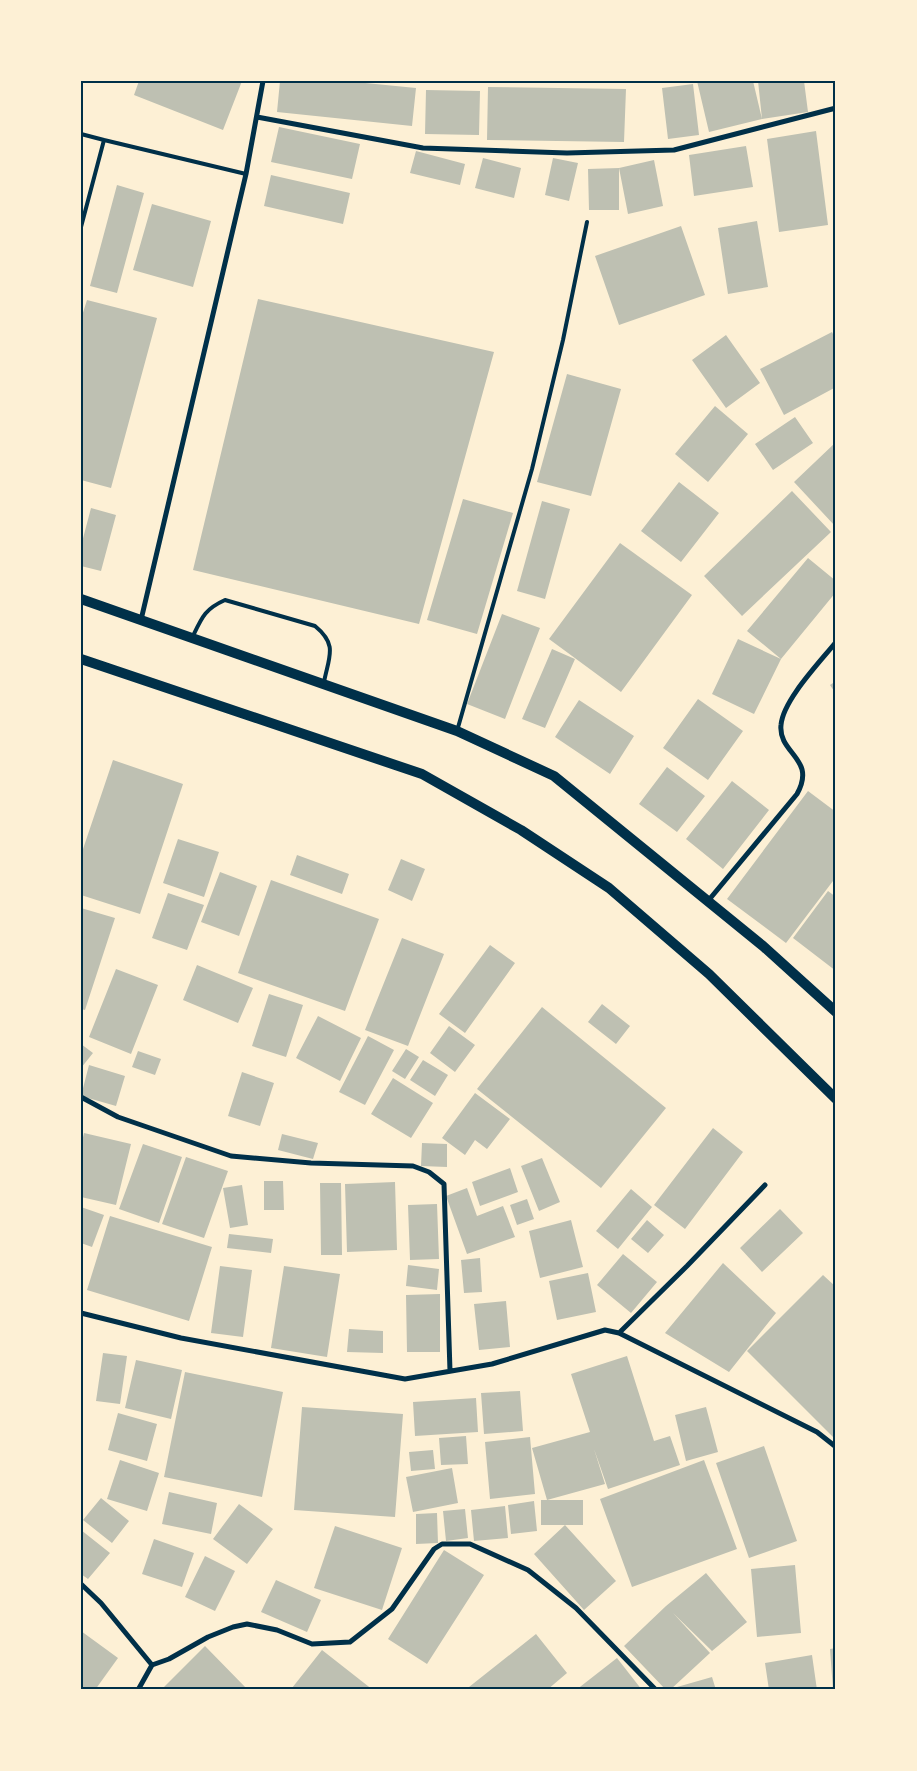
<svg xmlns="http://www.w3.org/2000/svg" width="917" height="1771" font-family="'IBM Plex Sans',sans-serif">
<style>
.building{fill:#bec0b2}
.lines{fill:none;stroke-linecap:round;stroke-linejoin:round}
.service{stroke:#003049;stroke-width:4}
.minor{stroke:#003049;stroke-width:5}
.secondary{stroke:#003049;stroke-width:10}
.neatline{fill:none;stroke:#003049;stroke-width:2}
</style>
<rect width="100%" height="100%" fill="#fdf0d5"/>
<path class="building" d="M139,81H242L223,130L134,95Z
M280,81H345L416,88L412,126L277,112Z
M697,81H753L762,119L709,132Z
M758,81H804L808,112L762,119Z
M693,84L699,135L668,139L662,88Z
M488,87L626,89L624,142L487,140Z
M426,90L480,91L479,135L425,134Z
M279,127L360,144L352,179L271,162Z
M816,131L828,225L779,232L767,139Z
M746,146L753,187L694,196L689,155Z
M416,151L465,164L460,185L410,173Z
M483,158L521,168L514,198L475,188Z
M553,158L578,163L569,201L545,195Z
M654,160L663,206L628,214L619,168V210H589L588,169L619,168Z
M271,175L350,193L343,224L264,206Z
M117,185L144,193L117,293L90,286Z
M152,204L211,221L193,287L133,270Z
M757,221L768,287L728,294L718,228Z
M681,226L705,295L619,325L595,256Z
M258,299L494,352L419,624L193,570Z
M87,300L157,318L111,488L81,480V319Z
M832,332L836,340V387L784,415L760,369Z
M726,335L760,383L726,408L692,360Z
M567,374L621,389L591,496L537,482Z
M715,406L748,434L708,482L675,454Z
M795,417L813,443L773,470L755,444Z
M836,442V525L835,526L794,482Z
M679,482L719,513L681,562L641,531Z
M792,491L831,532L742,616L704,576Z
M463,499L513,513L477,634L427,620Z
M542,501L570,509L545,599L517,591Z
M91,508L116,515L101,571L81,566V546Z
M620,543L692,595L621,692L549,639Z
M808,558L836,581V592L781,659L747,631Z
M502,614L540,628L505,719L467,704Z
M738,639L781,659L754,714L712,694Z
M552,649L575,659L545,728L522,719Z
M836,681V694L830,685Z
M698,699L743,731L708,780L663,748Z
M579,700L634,736L610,774L555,737Z
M113,760L183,784L140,914L81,895V855Z
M667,767L705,796L677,832L639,804Z
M732,781L769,810L723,869L686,839Z
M808,791L836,812V877L786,943L727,899Z
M178,839L219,852L204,897L163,883Z
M297,855L349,874L342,894L290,875Z
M401,859L425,869L412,901L388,890Z
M220,872L257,886L239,936L201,922Z
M271,880L379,919L345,1011L238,973Z
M828,891L836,897V971L793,938Z
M168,893L204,905L187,950L152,938Z
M81,908L115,918L85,1010L81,1009Z
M402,938L444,954L408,1046L365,1030Z
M490,945L515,963L465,1033L439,1014Z
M197,965L253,988L238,1023L183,1000Z
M116,969L158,985L131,1054L89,1037Z
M269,994L303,1005L286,1057L252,1046Z
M602,1004L630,1026L616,1044L588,1022Z
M542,1007L666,1108L601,1188L477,1089Z
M318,1016L361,1038L340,1081L296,1058Z
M449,1026L475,1045L455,1072L430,1053Z
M368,1036L394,1050L365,1105L339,1092Z
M81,1044L93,1053L81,1068Z
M406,1049L419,1057L405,1079L392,1071Z
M138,1051L161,1059L155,1075L132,1067Z
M423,1060L448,1075L435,1096L410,1080Z
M89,1065L125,1076L116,1106L81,1096Z
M242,1072L274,1083L260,1126L228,1116Z
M393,1078L433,1103L411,1138L371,1114Z
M475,1093L510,1119L487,1149L475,1140L465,1155L442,1138Z
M713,1128L743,1152L685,1229L654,1205Z
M84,1133L131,1144L116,1205L81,1197V1146Z
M282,1134L318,1143L313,1159L278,1150Z
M422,1143L447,1144V1167L421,1166Z
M143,1144L182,1157L159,1223L119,1209Z
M186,1157L228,1171L204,1238L162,1224Z
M542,1158L560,1202L539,1211L521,1166Z
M510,1168L518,1192L480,1206L472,1182Z
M264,1181H283L284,1210H264Z
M395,1182L397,1250L347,1252L345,1184Z
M320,1183H341L342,1255H321Z
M242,1185L248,1225L230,1228L223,1188Z
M467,1188L477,1216L503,1206L515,1237L467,1254L446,1196Z
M631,1189L652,1207L618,1249L596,1231Z
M527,1199L534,1219L517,1225L510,1205Z
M437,1204L439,1259L410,1260L408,1205Z
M81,1207L104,1215L92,1247L81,1243Z
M780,1209L803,1233L762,1272L740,1248Z
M110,1216L212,1247L189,1321L87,1290Z
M571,1220L583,1267L540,1278L529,1231Z
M647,1220L664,1235L648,1253L631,1239Z
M229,1234L273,1239L271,1253L227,1248Z
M623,1254L657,1282L631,1313L597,1285Z
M480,1258L482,1292L464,1293L461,1260Z
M723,1263L776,1313L729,1372L665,1333Z
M408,1265L439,1269L437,1290L406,1286Z
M220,1266L252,1270L243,1337L211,1333Z
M284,1266L340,1274L327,1357L271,1348Z
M588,1273L596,1312L557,1320L549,1281Z
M823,1275L836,1287V1440L747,1351Z
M440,1294V1352H407L406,1295Z
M506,1301L510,1347L479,1350L474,1304Z
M349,1329L383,1331V1353L347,1352Z
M103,1353L127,1356L120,1404L96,1401Z
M627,1356L654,1441L670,1436L680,1465L608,1489L594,1449L605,1484L547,1500H583V1525H541V1500H547L532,1448L590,1432L571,1374Z
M136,1360L182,1370L171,1419L125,1408Z
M185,1372L283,1392L262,1497L164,1477Z
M520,1391L523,1431L484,1434L481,1393Z
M476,1398L478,1432L415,1436L413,1402Z
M302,1407L403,1414L395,1517L294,1510Z
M706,1407L718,1452L686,1461L675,1415Z
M118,1413L157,1424L147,1461L108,1450Z
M466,1436L468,1464L441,1465L439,1438Z
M530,1437L535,1494L490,1499L485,1442Z
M764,1446L797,1541L749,1558L716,1463Z
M433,1450L435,1469L411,1471L409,1452Z
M120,1460L159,1473L147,1511L107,1499Z
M704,1460L737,1549L632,1587L600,1499Z
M452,1468L458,1503L413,1512L406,1477Z
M169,1492L217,1503L211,1534L162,1524Z
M101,1498L129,1521L112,1543L83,1520Z
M534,1501L537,1531L511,1534L508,1505Z
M239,1504L273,1529L247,1564L213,1539Z
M505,1506L508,1538L474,1541L471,1510Z
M465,1509L468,1538L446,1541L443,1511Z
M437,1513L438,1543L416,1544V1514Z
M565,1525L616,1581L584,1610L534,1554Z
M335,1526L402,1548L382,1610L314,1588Z
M81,1530L110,1553L88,1579L81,1574Z
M154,1539L194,1553L182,1587L142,1574Z
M444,1550L484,1575L427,1664L388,1639Z
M205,1556L235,1571L215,1611L185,1597Z
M795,1565L801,1633L757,1637L751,1569Z
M706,1573L747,1622L712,1651L673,1613L710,1653L670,1690H666L624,1646L666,1606Z
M276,1580L321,1600L307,1632L261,1612Z
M81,1631L118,1658L95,1690H81Z
M536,1634L567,1673L547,1690H471L469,1687Z
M205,1646L248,1690H161Z
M836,1648V1690H833L830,1649Z
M322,1650L373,1690H294L292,1688Z
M812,1655L817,1690H769L765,1663Z
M617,1658L642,1690H576Z
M712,1677L716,1690H678L677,1687Z"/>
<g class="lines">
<path class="service" d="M81,134L104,140L81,227
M104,140L246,174
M193,636C202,617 205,609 225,600L315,626C338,645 329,656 324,682
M457,731L532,469L563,340L587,222"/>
<path class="minor" d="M257,117L423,148L567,153L674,150L836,108
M141,620L246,174L263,81
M708,901L797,794C817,758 778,754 781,725C783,700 820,662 836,642
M81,1097L118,1117L231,1156L311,1163L413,1166L429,1172L444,1184L450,1371
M81,1313L181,1338L405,1379L492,1364L605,1330L619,1333L817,1432L836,1447
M619,1333L687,1266L765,1185
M81,1584L101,1603L152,1665
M138,1690L152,1665L169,1659L208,1637L233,1627L247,1624L277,1630L312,1644L350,1642L392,1609L434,1549L442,1544H470L528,1570L576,1608L656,1690"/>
<path class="secondary" d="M81,599L457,731L554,776L763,946L836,1012
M81,659L422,774L521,830L609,888L709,974L836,1099"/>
</g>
<rect width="917" height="1771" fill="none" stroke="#fdf0d5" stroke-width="165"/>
<rect x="82" y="82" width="752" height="1606" class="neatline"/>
</svg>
